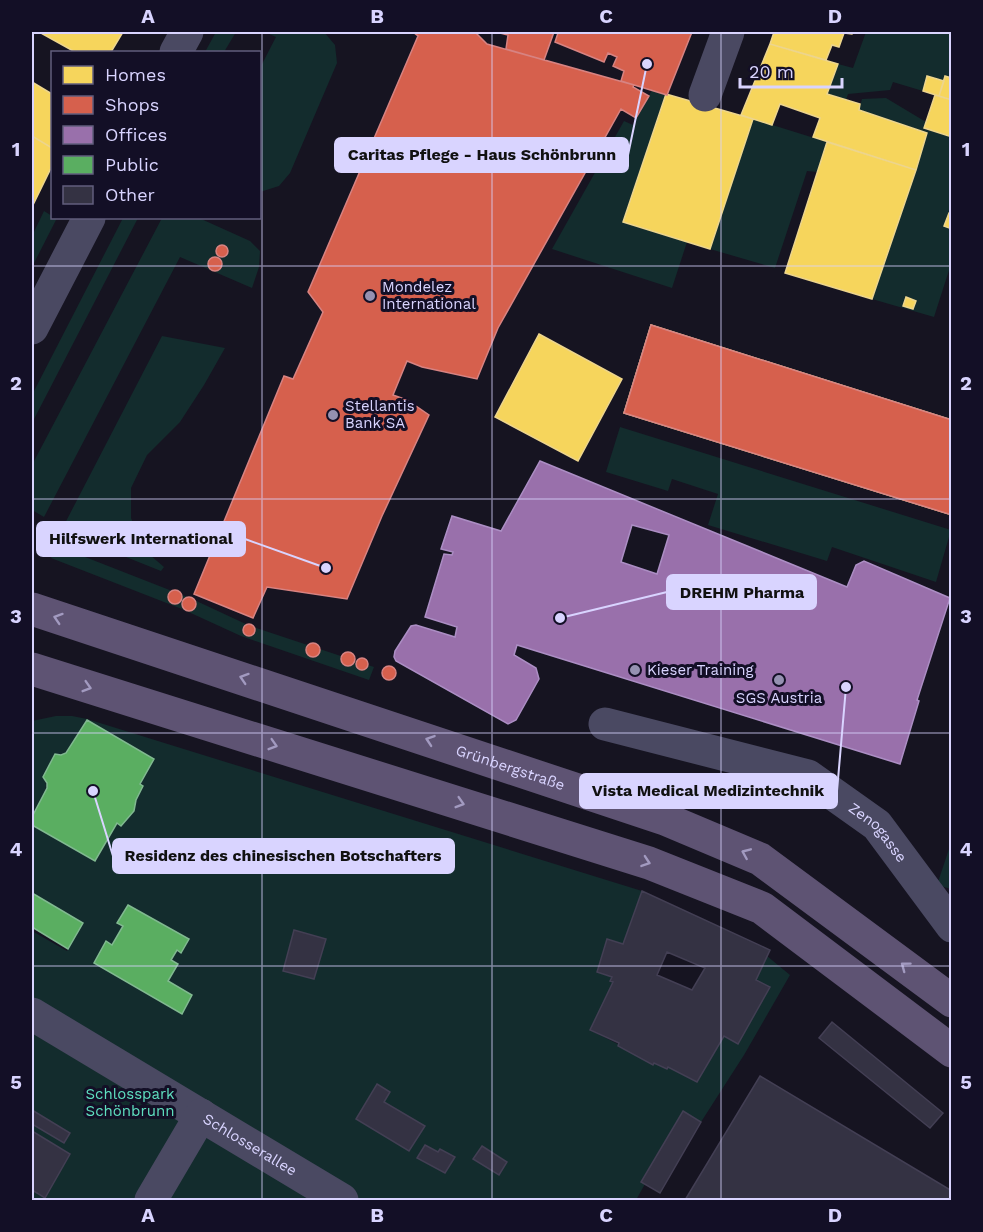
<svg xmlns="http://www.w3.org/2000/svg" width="983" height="1232" font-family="'Work Sans',sans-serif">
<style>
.green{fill:#132c2d;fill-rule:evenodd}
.homes{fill:#f6d55c;stroke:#edd58d;stroke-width:1.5}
.shops{fill:#d6604d;stroke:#d78382;stroke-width:1.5}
.offices{fill:#9970ab;stroke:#ac8ec4;stroke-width:1.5;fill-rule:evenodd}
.public{fill:#5aae61;stroke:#80b990;stroke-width:1.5}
.building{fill:#343243;stroke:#433f54;stroke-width:1.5;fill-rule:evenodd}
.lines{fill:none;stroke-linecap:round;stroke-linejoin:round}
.minor{stroke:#4a4962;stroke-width:33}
.major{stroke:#5e5373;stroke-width:33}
.oneway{stroke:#a29ac0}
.grid{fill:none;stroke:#d9d4ff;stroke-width:1.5;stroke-opacity:0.55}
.poi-dot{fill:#9591b1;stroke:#130f26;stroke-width:2}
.labels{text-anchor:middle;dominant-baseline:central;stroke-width:6;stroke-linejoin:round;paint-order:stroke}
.poi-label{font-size:15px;fill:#d9d4ff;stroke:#130f26;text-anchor:start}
.street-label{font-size:15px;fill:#d9d4ff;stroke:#130f26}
.park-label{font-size:15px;fill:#5fe0c0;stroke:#130f26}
.leader{fill:none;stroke:#d9d4ff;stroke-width:2}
.callout-dot{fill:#d9d4ff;stroke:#130f26;stroke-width:2}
.callout{fill:#d9d4ff;stroke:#d9d4ff;stroke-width:2}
.callout-label{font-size:16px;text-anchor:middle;font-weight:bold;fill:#111}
.neatline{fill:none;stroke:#d9d4ff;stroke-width:2}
.grid-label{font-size:20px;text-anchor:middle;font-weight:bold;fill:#d9d4ff}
</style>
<rect width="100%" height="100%" fill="#161421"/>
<path class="green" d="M216,32H236L224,52H205Z
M265,32H324L335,45L337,63L290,173L279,186L260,192V68L276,37Z
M866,32H951V78L944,81L928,77L923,91L893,82L890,90L848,94L846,100L827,94L838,64L853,68Z
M652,90L666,94L623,222L687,242L672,288L552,249L624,121L633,125Z
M886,98L926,122L925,129L951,137V264L934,317L872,299L927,133L859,110L862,99Z
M753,119L827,142L818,172L807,171L775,268L710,249Z
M44,211L52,216V218H57L32,267V236Z
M123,218H138L32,423V395Z
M162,218H199L250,241L260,251L259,267L252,288L180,257L44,517L32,510V465Z
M162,336L225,348L204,385L180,422L147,455L131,488V518L143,549L164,567L161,571L61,531Z
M620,427L951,530L936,582L832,547L827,561L708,525L718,494L672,479L668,491L606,472Z
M57,546L190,598L250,626L374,667L369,680L241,636L182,609L51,558Z
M56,716H72L87,719L642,891L623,944L607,939L597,971L612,977L611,981L613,982L590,1030L667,1069L724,1036L738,1044L770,987L756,980L767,956L790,975L744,1055L701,1122L683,1111L641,1181L645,1184L636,1200H32V931L67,951L83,923L32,893V825L96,861L117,823L121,825L134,811L140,784L154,759L87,720L66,753L63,755L55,754L43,777C52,789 38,805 32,817V721ZM129,905L189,939L181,953L177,950L171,960L178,965L168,981L192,995L182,1014L94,963L107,942L112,945L123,926L118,923Z
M951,843V889L937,885Z"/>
<path class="homes" d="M39,32H123L111,52H75Z
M774,32H853L852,34L844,33L839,47L832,45L826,60L770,44Z
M770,44L838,64L827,94L860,104L859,110L927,133L916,170L813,137L820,118L780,104L772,125L741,115Z
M927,76L944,81L939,96L923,91Z
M945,76L952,78V100L939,96Z
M32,82L52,94V148L32,136Z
M666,94L753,119L710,249L623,222Z
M935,95L952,100V137L924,128Z
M32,136L52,148V166L32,207Z
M827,142L916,170L872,299L785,273Z
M949,213H952V229L944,226Z
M906,297L916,301L913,309L903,306Z
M651,325L952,420V515L624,413Z
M539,334L622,379L578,461L495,417Z"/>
<path class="shops" d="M413,32H475L487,44L634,85L633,87L649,96L636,118L621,109L498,328L477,379L422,367L407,361L393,395L407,400L429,415L382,516L347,599L267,587L253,618L194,594L284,376L293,379L323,312L308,292L418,36Z
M496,32H554L544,60L506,49L508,35Z
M555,32H692L667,95L621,81L624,71L613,66L617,57L608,53L604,62L555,42L558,33Z
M216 251a6 6 0 1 1 12 0a6 6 0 1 1-12 0Z
M208 264a7 7 0 1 1 14 0a7 7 0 1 1-14 0Z
M651,325L952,420V515L624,413Z
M168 597a7 7 0 1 1 14 0a7 7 0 1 1-14 0Z
M182 604a7 7 0 1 1 14 0a7 7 0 1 1-14 0Z
M243 630a6 6 0 1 1 12 0a6 6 0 1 1-12 0Z
M306 650a7 7 0 1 1 14 0a7 7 0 1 1-14 0Z
M341 659a7 7 0 1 1 14 0a7 7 0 1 1-14 0Z
M356 664a6 6 0 1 1 12 0a6 6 0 1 1-12 0Z
M382 673a7 7 0 1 1 14 0a7 7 0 1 1-14 0Z"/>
<path class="offices" d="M540,461L847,587L856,565L864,561L950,598L917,700L919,701L900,764L517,645L514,655L536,668L539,679L516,720L508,724L396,661L394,657L395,651L411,626L416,625L455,637L457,627L425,617L444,554L452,555L453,552L441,549L452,516L501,531ZM632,525L669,535L657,574L621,562Z"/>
<path class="public" d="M87,720L154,759L140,784L143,786L136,800L134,811L121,826L117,823L95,861L32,825V817L47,788V783L43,777L55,754L61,755L66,753Z
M32,893L83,923L68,949L32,927Z
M128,905L189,939L181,953L177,950L171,960L178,964L168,981L192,995L182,1014L94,963L106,941L112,945L123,926L117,923Z"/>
<path class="building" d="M642,891L770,950L756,980L770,987L738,1044L724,1036L697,1082L668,1067L667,1069L654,1063L653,1065L618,1046L619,1043L590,1030L613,982L610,981L612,977L597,972L607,939L623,944ZM667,952L705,968L692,990L657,975Z
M294,930L326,939L314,979L283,971Z
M832,1022L943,1113L930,1128L819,1038Z
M760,1076L952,1191V1200H685Z
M377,1084L390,1092L384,1102L425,1126L409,1151L356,1119Z
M32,1110L70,1133L64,1143L32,1124Z
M683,1111L701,1122L660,1193L641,1182Z
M32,1131L70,1154L45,1198L32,1190Z
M425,1145L438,1152L440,1149L455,1157L445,1173L417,1158Z
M482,1146L507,1162L499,1175L473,1159Z"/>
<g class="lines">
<g class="minor">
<path d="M176,52L187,32"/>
<path d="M705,95L728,32"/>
<path d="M32,328L89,218"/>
<path id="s1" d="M605,724L808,776L877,825L952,926"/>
<path id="s2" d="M32,1014L342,1200"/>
<path d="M151,1200L201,1115"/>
</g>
<g class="major">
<path id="s3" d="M32,609L665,819L760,859L952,1001"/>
<path d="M32,669L649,863L762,908L952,1051"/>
</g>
</g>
<defs><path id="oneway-chevron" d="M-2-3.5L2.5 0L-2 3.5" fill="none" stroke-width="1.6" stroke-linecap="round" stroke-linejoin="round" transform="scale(1.5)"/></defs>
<g class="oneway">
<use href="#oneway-chevron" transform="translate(58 618) rotate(-162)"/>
<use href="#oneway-chevron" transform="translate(244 678) rotate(-162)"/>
<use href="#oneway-chevron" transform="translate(87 687) rotate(17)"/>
<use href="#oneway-chevron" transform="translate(430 740) rotate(-161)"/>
<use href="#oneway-chevron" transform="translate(273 745) rotate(17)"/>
<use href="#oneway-chevron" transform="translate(460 803) rotate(17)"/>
<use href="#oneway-chevron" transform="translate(746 853) rotate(-157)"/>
<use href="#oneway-chevron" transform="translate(646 862) rotate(19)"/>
<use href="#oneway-chevron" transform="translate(905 966) rotate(-143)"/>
</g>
<path class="grid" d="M262,32V1200M492,32V1200M721,32V1200M32,266H952M32,499H952M32,733H952M32,966H952"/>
<g class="poi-dot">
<circle cx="370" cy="296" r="6"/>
<circle cx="333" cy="415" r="6"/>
<circle cx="635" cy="670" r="6"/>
<circle cx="779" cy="680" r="6"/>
</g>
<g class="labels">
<g class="poi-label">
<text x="382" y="287">Mondelez<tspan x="382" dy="17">International</tspan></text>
<text x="345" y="406">Stellantis<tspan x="345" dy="17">Bank SA</tspan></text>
<text x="647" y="670">Kieser Training</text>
<text x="779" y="698" text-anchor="middle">SGS Austria</text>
</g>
<g class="street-label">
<text stroke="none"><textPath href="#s3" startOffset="504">Grünbergstraße</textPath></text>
<text stroke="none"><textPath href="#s1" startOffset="300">Zenogasse</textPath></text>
<text stroke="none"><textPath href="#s2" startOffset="254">Schlosserallee</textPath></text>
</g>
<g class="park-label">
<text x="130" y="1094">Schlosspark<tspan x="130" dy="17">Schönbrunn</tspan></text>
</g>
</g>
<path class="leader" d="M647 64L628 155M326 568L245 539M560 618L667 592M846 687L837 791M93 791L113 856"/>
<g class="callout-dot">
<circle cx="647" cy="64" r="6"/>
<circle cx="326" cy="568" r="6"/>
<circle cx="560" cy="618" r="6"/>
<circle cx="846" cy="687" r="6"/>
<circle cx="93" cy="791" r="6"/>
</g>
<g class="callout">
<rect x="335" y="138" width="293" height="34" rx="6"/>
<rect x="37" y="522" width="208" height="34" rx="6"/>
<rect x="667" y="575" width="149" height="34" rx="6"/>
<rect x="580" y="774" width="257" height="34" rx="6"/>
<rect x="113" y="839" width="341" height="34" rx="6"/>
</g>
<g class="callout-label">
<text x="482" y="160">Caritas Pflege - Haus Schönbrunn</text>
<text x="141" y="544">Hilfswerk International</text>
<text x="742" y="598">DREHM Pharma</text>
<text x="708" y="796">Vista Medical Medizintechnik</text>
<text x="283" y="861">Residenz des chinesischen Botschafters</text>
</g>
<rect width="983" height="1232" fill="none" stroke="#130f26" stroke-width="66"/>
<rect x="51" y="51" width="210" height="168" fill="#130f26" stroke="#625e7d" stroke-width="1.5"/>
<rect x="63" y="66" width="30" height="18" fill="#f6d55c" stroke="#625e7d" stroke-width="1.5"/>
<text x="105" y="81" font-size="18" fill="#d9d4ff">Homes</text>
<rect x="63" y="96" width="30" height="18" fill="#d6604d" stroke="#625e7d" stroke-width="1.5"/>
<text x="105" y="111" font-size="18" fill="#d9d4ff">Shops</text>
<rect x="63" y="126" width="30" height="18" fill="#9970ab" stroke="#625e7d" stroke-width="1.5"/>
<text x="105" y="141" font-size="18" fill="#d9d4ff">Offices</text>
<rect x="63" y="156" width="30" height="18" fill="#5aae61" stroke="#625e7d" stroke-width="1.5"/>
<text x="105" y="171" font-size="18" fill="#d9d4ff">Public</text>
<rect x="63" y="186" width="30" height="18" fill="#343243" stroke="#625e7d" stroke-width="1.5"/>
<text x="105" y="201" font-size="18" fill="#d9d4ff">Other</text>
<path d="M740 78v9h102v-9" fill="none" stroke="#d9d4ff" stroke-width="3"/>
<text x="749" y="78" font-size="18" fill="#d9d4ff" stroke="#130f26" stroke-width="4.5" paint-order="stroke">20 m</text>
<rect x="33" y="33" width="917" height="1166" class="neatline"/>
<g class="grid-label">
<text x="148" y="23">A</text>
<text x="377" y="23">B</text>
<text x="606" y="23">C</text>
<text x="835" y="23">D</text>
<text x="16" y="156">1</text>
<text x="966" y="156">1</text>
<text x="16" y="390">2</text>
<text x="966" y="390">2</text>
<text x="16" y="623">3</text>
<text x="966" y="623">3</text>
<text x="16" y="856">4</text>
<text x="966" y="856">4</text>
<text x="16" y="1089">5</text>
<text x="966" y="1089">5</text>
<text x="148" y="1222">A</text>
<text x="377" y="1222">B</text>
<text x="606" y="1222">C</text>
<text x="835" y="1222">D</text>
</g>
</svg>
